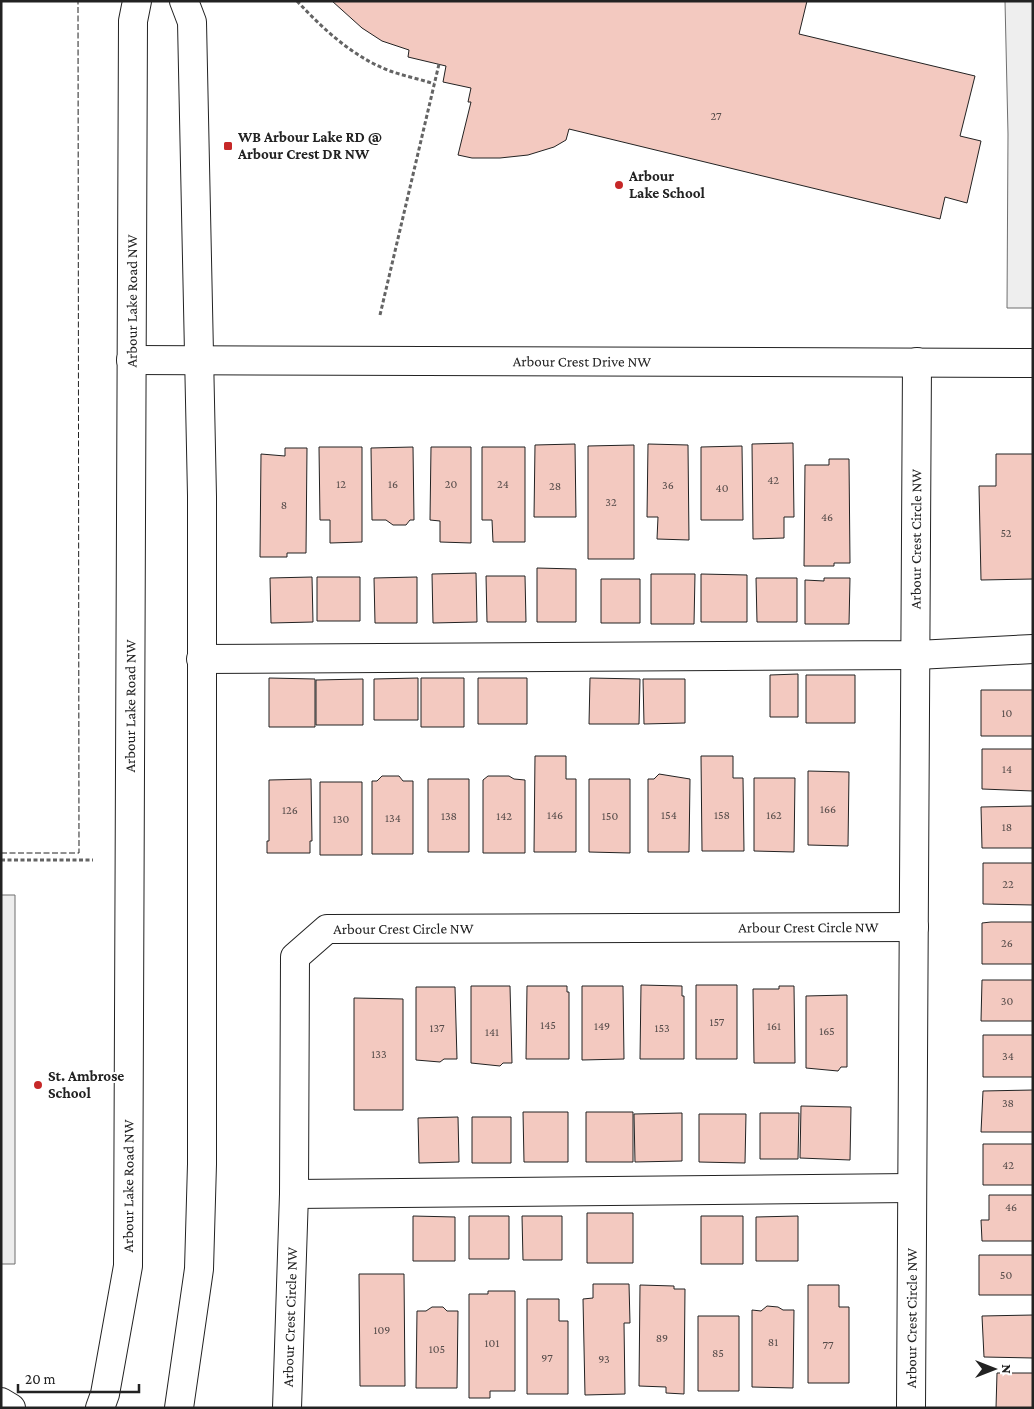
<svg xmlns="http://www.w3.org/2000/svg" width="1034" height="1409" font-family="'Crimson Pro',serif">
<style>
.green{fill:#eee;stroke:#6f6f6f}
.parking{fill:#ededed;stroke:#6f6f6f}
.building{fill:#f3c9c0;stroke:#222}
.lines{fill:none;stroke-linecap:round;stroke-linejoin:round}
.minor-casing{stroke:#222;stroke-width:30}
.path{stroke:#646464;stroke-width:3;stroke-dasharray:4 2.5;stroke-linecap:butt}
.minor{stroke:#fff;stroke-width:28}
.fence{stroke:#222;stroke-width:1;stroke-dasharray:6 2.5;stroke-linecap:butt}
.poi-dot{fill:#c62828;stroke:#fff;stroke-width:2}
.labels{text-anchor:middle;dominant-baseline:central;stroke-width:4;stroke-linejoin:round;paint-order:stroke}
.number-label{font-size:12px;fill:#564c4a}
.poi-label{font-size:15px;font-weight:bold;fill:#222;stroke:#fff;text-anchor:start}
.street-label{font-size:15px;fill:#222;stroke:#fff}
</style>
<rect width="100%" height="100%" fill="#fff"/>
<path class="green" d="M1005,1H1033V308H1007L1008,134Z"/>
<path class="parking" d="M1,895H15V1264H1Z"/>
<path class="building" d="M332,1H807L799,34L975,76L960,136L981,141L967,203L945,197L940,219L569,129L566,140L554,147L528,155L500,158H472L458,155L471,102H468L471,88L443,82L446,66L408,57L409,50L382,41L362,28Z
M793,443L794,517H784V538L753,539L752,444Z
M575,444L576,517H534L535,445Z
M648,444L688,445L689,540L657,539L658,517H647Z
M634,445V559H588V446Z
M742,446L743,520H701V447Z
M319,447H362V542L330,543V520H320Z
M413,447L414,520H410L406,525H393L386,520H372L371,448Z
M431,447H471V543L440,542V521L430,520Z
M482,447H525V542H493L492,520H482Z
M285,448H307L306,553H287V557H260L261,454L285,456Z
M996,454H1033V579L981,580L979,486H996Z
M829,459H849L850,563H834V566H804L805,465H829Z
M537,568L576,569V622H537Z
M476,573L477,622L433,623L432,574Z
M651,574H695L694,624H651Z
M701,574L747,575V622H701Z
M486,576H525L526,622H487Z
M312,577L313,622L271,623L270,578Z
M317,577H360V621H317Z
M417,577V623H375L374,578Z
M756,578H797V622H757Z
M824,578H850L849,624H805V580L824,581Z
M601,579H640V623H601Z
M798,674V717H770V675Z
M806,675H855V723H806Z
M269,678L315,679V727H269Z
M418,678V720H374V679Z
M421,678H464V727H421Z
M478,678H527V724H478Z
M590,678L640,679L639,724H589Z
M363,679V725H316V680Z
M643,679H685V723L644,724Z
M981,690H1033V736H981Z
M982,749H1033V791L982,789Z
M535,756H566V779H576V852H534Z
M701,756H733V778H743L744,851H702Z
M808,771L849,772L848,846L808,845Z
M659,774L690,779L689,852H648V779H654Z
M382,776H399L403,781H413V854H372V781H377Z
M488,776H509L514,779L525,780V853H483V780Z
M754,778H795L794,852L754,851Z
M311,779L312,841H310V853H267V841H269V780Z
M428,779H469V852H428Z
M589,779H630V853L589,852Z
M320,782H362V855H320Z
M1033,806V848H982L981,807Z
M983,863H1033V905L983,904Z
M991,922H1033V964H982V923Z
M982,980H1033V1021H981Z
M641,985L682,986V996H684V1059H640Z
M696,985H737V1059H696Z
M471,986H510L512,1063H503L500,1066L471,1063Z
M527,986H567V992H569V1059H526Z
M582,986H623L624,1059L582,1060Z
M779,986H794L795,1063H754L753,989H779Z
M416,987H455L457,1059H444L440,1062L416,1060Z
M847,995V1067H841L838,1071L806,1068V996Z
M354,998L403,999V1110H354Z
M983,1035H1033V1077H983Z
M1033,1090V1132H981L983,1091Z
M801,1106L851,1107L850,1160L800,1158Z
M523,1112H568V1162H524Z
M586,1112H633V1162H586Z
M682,1113V1161L635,1162L634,1114Z
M760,1113H799L798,1159H760Z
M699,1114H746L745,1163L699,1162Z
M458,1117L459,1162L419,1163L418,1118Z
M472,1117H511V1163H472Z
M983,1144H1033V1185H983Z
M989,1195H1033V1241H982L981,1220H989Z
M587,1213H633V1263H587Z
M413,1216L455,1217V1261H413Z
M469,1216H509V1259H469Z
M522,1216H562V1260H523Z
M701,1216H743V1264H701Z
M798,1216V1261H756V1217Z
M979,1255H1033V1295H979Z
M359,1274H404L405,1386H360Z
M593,1284H629L630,1323H624L625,1394L585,1395L583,1299L593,1298Z
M640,1285L674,1286V1289H685L684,1394L666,1393V1387L639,1386Z
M808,1285H839V1307H849V1383H808Z
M488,1291H515V1391H490V1398H469V1294H488Z
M527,1299H559V1321H568V1394H527Z
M767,1306L778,1307L783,1310H794L793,1388L752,1387V1310L761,1311Z
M432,1307H443L447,1311H458L457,1388H416L417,1311H426Z
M1033,1315V1358L984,1357L982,1316Z
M698,1316H739V1391H698Z
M997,1373H1033V1408H996Z"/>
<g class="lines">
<g class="minor-casing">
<g id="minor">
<path id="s1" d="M131,360L1033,363"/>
<path d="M201,659L917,655L1033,649"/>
<path d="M294,1194L911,1188"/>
<path d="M1,1402L11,1408"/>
<path id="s2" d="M100,1408L105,1394L128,1266L133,21L137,1"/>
<path d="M179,1408L199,1269L202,1164V496L192,22L184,1"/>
<path id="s3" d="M287,1408L294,1194L295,957L327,929L914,927"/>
<path id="s4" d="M911,1408L917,362"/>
</g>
</g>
<path class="path" d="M297,1C323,29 353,57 390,71C404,76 420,79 434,84
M380,315L439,64
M1,860H93"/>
<use href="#minor" class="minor"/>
<path class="fence" d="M1,853H79L78,1"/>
</g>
<g class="poi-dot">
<rect x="223" y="141" width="10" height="10" rx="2.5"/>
<circle cx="619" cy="185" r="5"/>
<circle cx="38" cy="1085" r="5"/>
</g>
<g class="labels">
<g class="number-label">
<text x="716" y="116">27</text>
<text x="773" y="480">42</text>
<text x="341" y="484">12</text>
<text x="393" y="484">16</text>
<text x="451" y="484">20</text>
<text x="503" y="484">24</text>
<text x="668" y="485">36</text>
<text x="555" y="486">28</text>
<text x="722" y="488">40</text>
<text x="611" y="502">32</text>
<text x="284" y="505">8</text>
<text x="827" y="517">46</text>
<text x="1006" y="533">52</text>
<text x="1007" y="713">10</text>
<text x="1007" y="769">14</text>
<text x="828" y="809">166</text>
<text x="290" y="810">126</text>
<text x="555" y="815">146</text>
<text x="669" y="815">154</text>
<text x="722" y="815">158</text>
<text x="774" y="815">162</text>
<text x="449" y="816">138</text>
<text x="504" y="816">142</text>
<text x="610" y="816">150</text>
<text x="393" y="818">134</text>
<text x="341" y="819">130</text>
<text x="1007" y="827">18</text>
<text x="1008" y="884">22</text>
<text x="1007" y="943">26</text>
<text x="1007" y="1001">30</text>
<text x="717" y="1022">157</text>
<text x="548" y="1025">145</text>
<text x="602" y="1026">149</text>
<text x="774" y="1026">161</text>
<text x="437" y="1028">137</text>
<text x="662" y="1028">153</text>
<text x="827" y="1031">165</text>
<text x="492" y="1032">141</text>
<text x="379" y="1054">133</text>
<text x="1008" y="1056">34</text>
<text x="1008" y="1103">38</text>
<text x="1008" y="1165">42</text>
<text x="1011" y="1207">46</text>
<text x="1006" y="1275">50</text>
<text x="382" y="1330">109</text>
<text x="662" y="1338">89</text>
<text x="773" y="1342">81</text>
<text x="492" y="1343">101</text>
<text x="828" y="1345">77</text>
<text x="437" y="1349">105</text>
<text x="718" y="1353">85</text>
<text x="547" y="1358">97</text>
<text x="604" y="1359">93</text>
</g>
<g class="poi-label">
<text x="238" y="137">WB Arbour Lake RD @<tspan x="238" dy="17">Arbour Crest DR NW</tspan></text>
<text x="629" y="176">Arbour<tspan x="629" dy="17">Lake School</tspan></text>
<text x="48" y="1076">St. Ambrose<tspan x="48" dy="17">School</tspan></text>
</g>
<g class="street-label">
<text stroke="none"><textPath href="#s2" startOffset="1110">Arbour Lake Road NW</textPath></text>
<text stroke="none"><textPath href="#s1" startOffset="451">Arbour Crest Drive NW</textPath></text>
<text stroke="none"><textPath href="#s4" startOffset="869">Arbour Crest Circle NW</textPath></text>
<text stroke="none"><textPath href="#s2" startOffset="705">Arbour Lake Road NW</textPath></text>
<text stroke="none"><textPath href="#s3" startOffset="975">Arbour Crest Circle NW</textPath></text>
<text stroke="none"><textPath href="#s3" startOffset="570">Arbour Crest Circle NW</textPath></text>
<text stroke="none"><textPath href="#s2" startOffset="225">Arbour Lake Road NW</textPath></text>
<text stroke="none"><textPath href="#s3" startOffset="91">Arbour Crest Circle NW</textPath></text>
<text stroke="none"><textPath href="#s4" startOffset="90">Arbour Crest Circle NW</textPath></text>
</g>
</g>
<rect width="1034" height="1409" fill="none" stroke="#222222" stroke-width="5"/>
<g transform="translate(994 1369) rotate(90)" stroke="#ffffff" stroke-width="4" paint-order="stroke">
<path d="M0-4L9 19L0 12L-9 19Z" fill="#222222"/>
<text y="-8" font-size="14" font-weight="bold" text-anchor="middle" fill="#222222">N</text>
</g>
<path d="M18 1384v8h121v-8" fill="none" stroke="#222222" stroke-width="2.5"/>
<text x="25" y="1384" font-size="15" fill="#222222" stroke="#ffffff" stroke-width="4" paint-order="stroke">20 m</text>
</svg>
